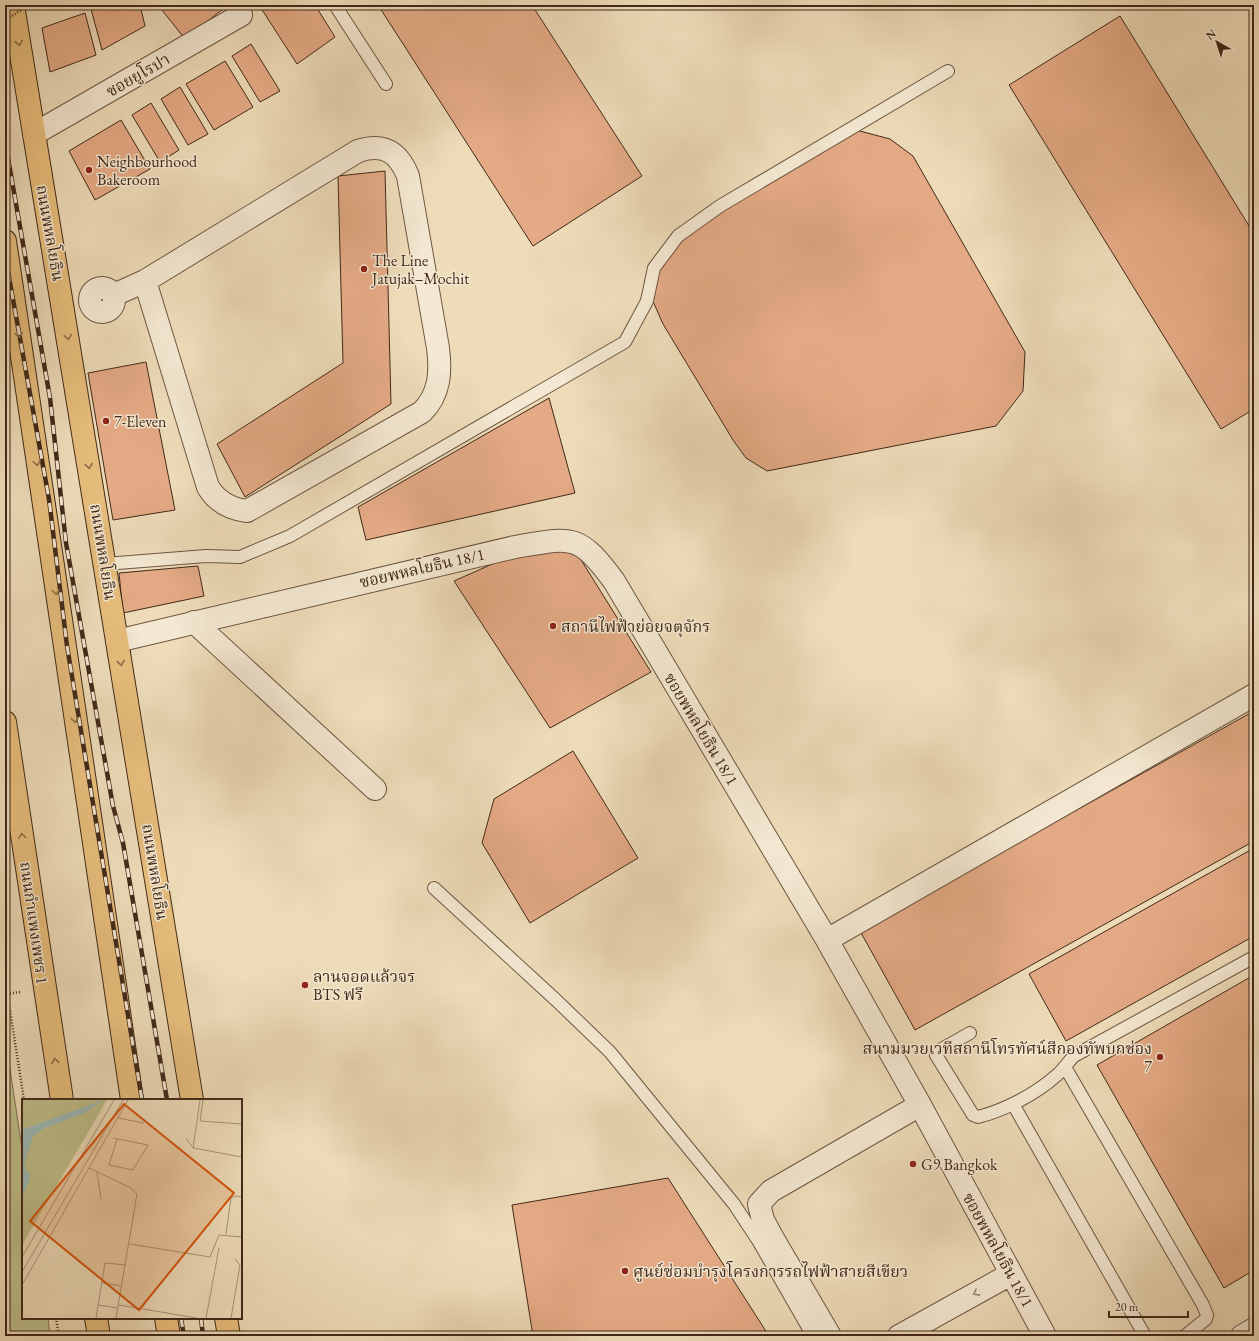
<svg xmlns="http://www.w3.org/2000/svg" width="1259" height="1341" font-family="'EB Garamond','Noto Serif Thai',serif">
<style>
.green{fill:#bfbf8b;stroke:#807452}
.building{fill:#e4aa85;stroke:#41291a}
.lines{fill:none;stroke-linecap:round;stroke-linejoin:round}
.lane-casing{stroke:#6c5642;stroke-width:14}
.street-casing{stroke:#6c5642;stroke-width:24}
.primary-casing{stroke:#41291a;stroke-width:24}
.path{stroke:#41291a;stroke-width:2.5;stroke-dasharray:1 2;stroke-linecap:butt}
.lane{stroke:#f4e8d2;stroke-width:12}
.street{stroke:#f4e8d2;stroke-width:22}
.primary{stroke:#e7be7c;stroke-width:22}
.rail-casing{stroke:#41291a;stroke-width:4.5}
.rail{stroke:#f4e8d2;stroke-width:3;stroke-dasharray:9;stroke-linecap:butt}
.path-bridge{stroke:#41291a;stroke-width:2.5;stroke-dasharray:1 2;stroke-linecap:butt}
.oneway{stroke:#8c6c46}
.oneway2{stroke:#9a8876}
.poi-dot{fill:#8f2418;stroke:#f4e8d2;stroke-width:1.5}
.labels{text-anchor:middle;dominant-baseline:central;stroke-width:3;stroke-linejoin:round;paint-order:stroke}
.street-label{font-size:16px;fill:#41291a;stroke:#f4e8d2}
.poi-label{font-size:16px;fill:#41291a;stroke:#f4e8d2;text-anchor:start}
.inset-road{fill:none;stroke:#a99479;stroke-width:1}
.view{fill:#d7540d;fill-opacity:0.15;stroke:#d7540d;stroke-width:2}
.inset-edge{fill:none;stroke:#41291a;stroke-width:2}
</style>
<rect width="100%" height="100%" fill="#eedcb9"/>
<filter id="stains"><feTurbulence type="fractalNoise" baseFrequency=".005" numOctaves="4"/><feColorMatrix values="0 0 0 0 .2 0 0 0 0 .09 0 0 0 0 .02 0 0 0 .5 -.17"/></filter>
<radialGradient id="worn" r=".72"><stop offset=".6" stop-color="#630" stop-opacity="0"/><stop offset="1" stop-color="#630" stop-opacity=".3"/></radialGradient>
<path class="green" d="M5,1036L23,1155V1318H48L50,1336H5Z"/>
<path class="building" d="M104,5H140L145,26L102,50L91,9Z
M158,5H228L185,39Z
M259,5H315L335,37L297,64Z
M378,5H532L642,176L533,246Z
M85,13L96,55L50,72L42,28Z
M1120,16L1254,234V409L1221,429L1009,85Z
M251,44L280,91L260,102L232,56Z
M225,61L253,107L214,130L186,84Z
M180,87L208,134L188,145L161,99Z
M151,103L179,150L160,162L132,115Z
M121,120L150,169L95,200L69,151Z
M856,130L890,139L913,156L1025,352L1023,391L996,426L767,471L746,458L733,440L663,324L652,299L656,269L670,240Z
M385,171L391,404L245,497L217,444L343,363L338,176Z
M146,362L175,510L113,520L88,373Z
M549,398L575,493L366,540L358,507Z
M542,542L573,547L651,672L550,728L454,581Z
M198,566L204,596L123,613L119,573Z
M1254,711V841L915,1030L860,931Z
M573,751L638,858L530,923L482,843L494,799Z
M1254,848V936L1066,1041L1029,974Z
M1254,975V1270L1224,1288L1097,1065Z
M668,1178L769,1336H533L512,1205Z"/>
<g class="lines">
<g class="lane-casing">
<path id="lane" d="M335,5L386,84
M105,564L206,556L240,557L290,536L625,342L647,301L654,268L678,236L720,206L948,71
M434,888L557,1001L610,1052L734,1204L759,1242L813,1336
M970,1033L940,1050L936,1055L973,1115L978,1117C1005,1110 1036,1094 1057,1075C1064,1069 1068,1062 1074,1056L1254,957
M1065,1067L1203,1305L1207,1315L1206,1319L1185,1336
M1013,1104L1145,1336"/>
</g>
<g class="street-casing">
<path id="street" d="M34,134L241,15
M90 300a12 12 0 1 1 24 0a12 12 0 1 1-24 0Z
M114,295L145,281L358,151C383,143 398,151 408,176L438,348C441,372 440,394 422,412L247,511C230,509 217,502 208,487L145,281
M194,622L375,789
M117,641L515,547C573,537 578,533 614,581L827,940L920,1105L1045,1336
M827,940L1254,695
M830,1336L771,1235L763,1220L759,1204L771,1191L920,1105
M899,1336L1011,1274
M1242,1336L1254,1329"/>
</g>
<g class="primary-casing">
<path id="primary" d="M13,5L192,1100
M5,241L132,1100
M5,722L62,1100
M96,1318L99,1336
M166,1318L169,1336
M226,1318L229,1336"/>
</g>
<path class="path" d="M5,978L24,1100
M7,994L20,992
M56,1318L59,1336"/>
<use href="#lane" class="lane"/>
<use href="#street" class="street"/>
<use href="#primary" class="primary"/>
<g class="rail-casing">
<path id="rail" d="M5,141L50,398L66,543L113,806L123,843L167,1100
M5,255L49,499L67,646L142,1100
M181,1318L184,1336
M201,1318L203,1336"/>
</g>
<use href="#rail" class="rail"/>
<path class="path-bridge" d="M5,21L28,5"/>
</g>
<defs><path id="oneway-chevron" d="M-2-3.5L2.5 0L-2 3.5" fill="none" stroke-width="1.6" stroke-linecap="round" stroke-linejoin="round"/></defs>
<g class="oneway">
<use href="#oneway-chevron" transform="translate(19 43) rotate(81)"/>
<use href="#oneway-chevron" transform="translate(19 335) rotate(82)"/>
<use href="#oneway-chevron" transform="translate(68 337) rotate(81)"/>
<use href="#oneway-chevron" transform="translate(37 463) rotate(82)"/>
<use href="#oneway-chevron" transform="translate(89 466) rotate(81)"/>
<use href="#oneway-chevron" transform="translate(56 592) rotate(82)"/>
<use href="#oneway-chevron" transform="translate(121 663) rotate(80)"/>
<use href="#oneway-chevron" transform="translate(75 720) rotate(82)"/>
<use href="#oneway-chevron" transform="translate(22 836) rotate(-98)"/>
<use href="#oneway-chevron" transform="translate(55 1061) rotate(-99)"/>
</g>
<use class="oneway2" href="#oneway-chevron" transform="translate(976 1293) rotate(151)"/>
<g class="poi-dot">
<circle cx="89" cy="170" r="4"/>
<circle cx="364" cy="269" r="4"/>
<circle cx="106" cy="421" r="4"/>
<circle cx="553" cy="626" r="4"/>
<circle cx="305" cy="985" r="4"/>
<circle cx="1160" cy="1057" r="4"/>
<circle cx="913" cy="1164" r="4"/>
<circle cx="625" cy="1271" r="4"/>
</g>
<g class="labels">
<g class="street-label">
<text transform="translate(138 75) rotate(-30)">ซอยยูโรปา</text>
<text transform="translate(50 233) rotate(80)">ถนนพหลโยธิน</text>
<text transform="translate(103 552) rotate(81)">ถนนพหลโยธิน</text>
<text transform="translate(422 568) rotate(-13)">ซอยพหลโยธิน 18/1</text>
<text transform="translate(701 729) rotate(59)">ซอยพหลโยธิน 18/1</text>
<text transform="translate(155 872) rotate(81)">ถนนพหลโยธิน</text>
<text transform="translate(34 923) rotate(82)">ถนนกำแพงเพชร 1</text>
<text transform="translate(998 1250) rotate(61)">ซอยพหลโยธิน 18/1</text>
</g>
<g class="poi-label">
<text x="97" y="161">Neighbourhood<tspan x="97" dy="18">Bakeroom</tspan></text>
<text x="372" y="260">The Line<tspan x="372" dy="18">Jatujak–Mochit</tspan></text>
<text x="114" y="421">7-Eleven</text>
<text x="561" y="626">สถานีไฟฟ้าย่อยจตุจักร</text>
<text x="313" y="976">ลานจอดแล้วจร<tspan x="313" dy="18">BTS ฟรี</tspan></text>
<text x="1152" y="1048" text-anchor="end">สนามมวยเวทีสถานีโทรทัศน์สีกองทัพบกช่อง<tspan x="1152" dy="18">7</tspan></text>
<text x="921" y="1164">G9 Bangkok</text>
<text x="633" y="1271">ศูนย์ซ่อมบำรุงโครงการรถไฟฟ้าสายสีเขียว</text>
</g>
</g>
<g transform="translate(22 1099)">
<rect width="220" height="220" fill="#eedcb9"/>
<path d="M0,1H85L0,146Z" fill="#bfbf8b"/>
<path d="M81,1L63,14L23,29L11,37L2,67L8,77L7,82L0,99V31Z" fill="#9cbab8"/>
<path class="inset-road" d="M178,1L171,49L220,58M181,1L178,22L220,25M96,19L122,24M91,39L126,46L111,71L87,66L95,40M164,39L171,49M67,69L109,89L115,95L94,219M75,73L79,100M204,135L209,99L213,97L220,98M108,145L188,158L197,136L220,138M0,158L92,1M0,173L101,1M80,184L100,187M0,186L106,1M76,206L96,209M97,206L175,219M74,219L83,164L104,166M184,219L197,149M209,219L218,166L213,160"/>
<path class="view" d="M102,5L212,94L117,211L8,122Z"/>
<rect width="220" height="220" class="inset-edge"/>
</g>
<rect width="1259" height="1341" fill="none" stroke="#eedcb9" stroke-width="20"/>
<rect x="6" y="6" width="1247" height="1329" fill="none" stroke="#41291a" stroke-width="2"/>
<rect x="10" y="10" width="1239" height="1321" fill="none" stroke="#41291a"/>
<g transform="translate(1217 42) rotate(321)" stroke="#f4e8d2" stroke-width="3" paint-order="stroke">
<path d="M0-3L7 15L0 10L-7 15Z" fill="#41291a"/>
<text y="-6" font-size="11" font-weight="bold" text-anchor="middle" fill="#41291a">N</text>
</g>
<path d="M1109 1311v6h79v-6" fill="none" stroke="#41291a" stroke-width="2"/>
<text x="1115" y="1311" font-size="12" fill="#41291a" stroke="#f4e8d2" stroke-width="3" paint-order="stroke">20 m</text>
<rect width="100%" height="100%" filter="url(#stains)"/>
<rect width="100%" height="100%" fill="url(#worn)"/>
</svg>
